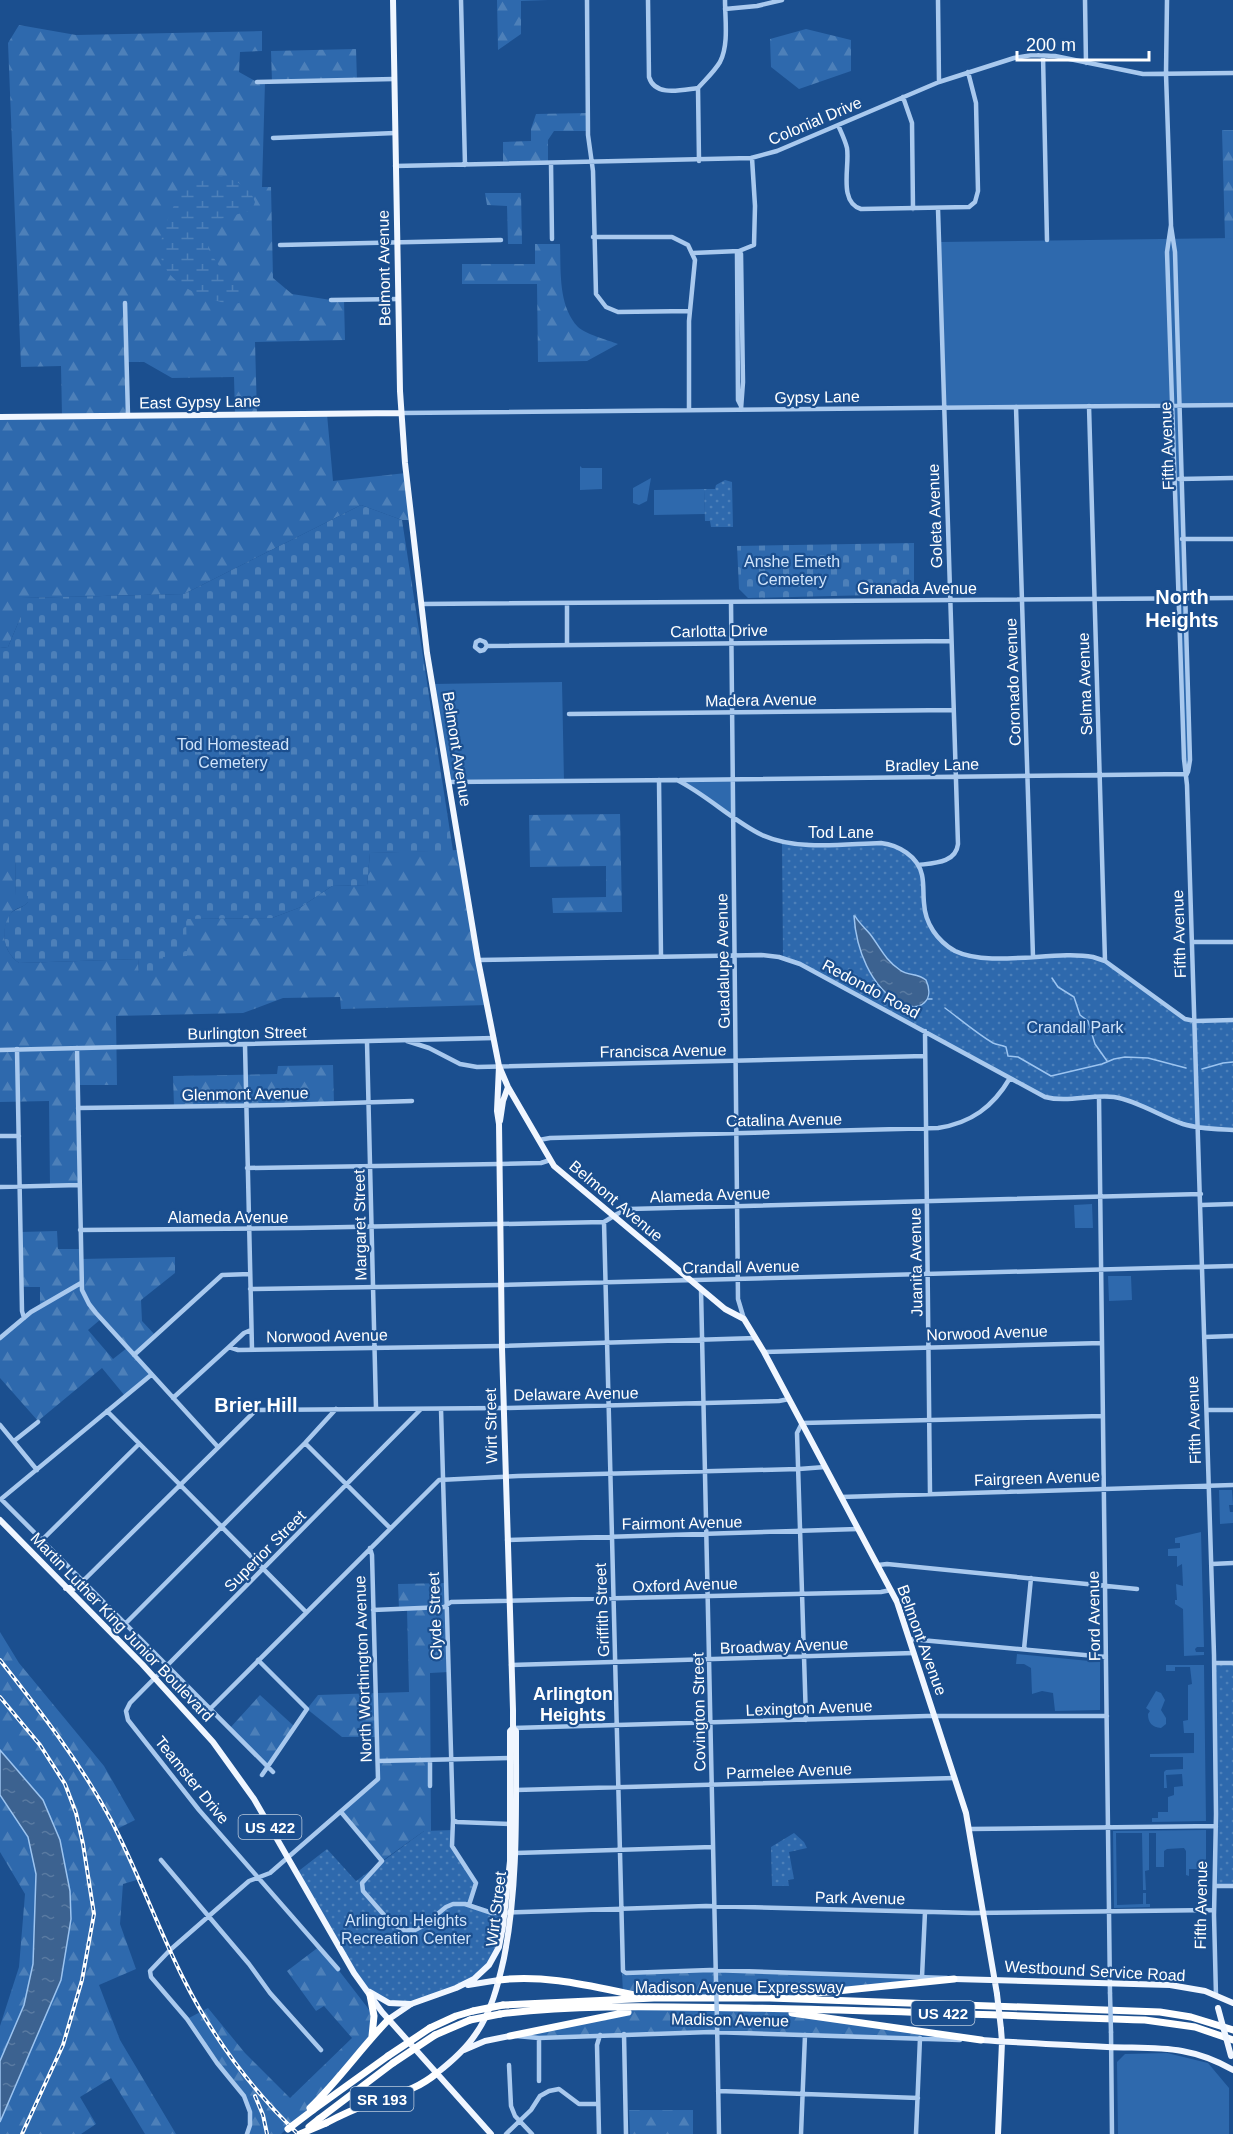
<svg xmlns="http://www.w3.org/2000/svg" width="1233" height="2134" font-family="Arial,sans-serif">
<style>
.grass{fill:#2e69ad}
.forest{fill:url(#forest-firs);fill-rule:evenodd}
.wetland{fill:url(#wetland-marsh)}
.cemetery{fill:url(#cemetery-stones)}
.park{fill:url(#park-dots)}
.water{fill:url(#water-ripples);stroke:#9cc4f0;stroke-width:1.5}
.lines{fill:none;stroke-linecap:round;stroke-linejoin:round}
.stream{stroke:#9cc4f0;stroke-width:1.5}
.minor{stroke:#a9c9ee;stroke-width:4.5}
.major{stroke:#f0f6ff;stroke-width:6}
.highway{stroke:#fff;stroke-width:7}
.rail-casing{stroke:#fff;stroke-width:4}
.rail{stroke:#1b4f8f;stroke-width:1.5;stroke-dasharray:4.5;stroke-linecap:butt}
.minor-bridge{stroke:#a9c9ee;stroke-width:4.5}
.major-bridge{stroke:#f0f6ff;stroke-width:6}
.highway-bridge{stroke:#fff;stroke-width:7}
.labels{text-anchor:middle;dominant-baseline:central;stroke-width:4.5;stroke-linejoin:round;paint-order:stroke}
.shield{fill:#1b4f8f;stroke:#bbcadd;stroke-width:1.5}
.shield-label{font-size:15px;font-weight:bold;fill:#fff}
.street-label{font-size:16px;fill:#fff;stroke:#1b4f8f}
.park-label{font-size:16px;fill:#cfe3fa;stroke:#1b4f8f}
.neighbourhood-label{font-size:18px;font-weight:bold;fill:#fff;stroke:#1b4f8f}
.quarter-label{font-size:20px;font-weight:bold;fill:#fff;stroke:#1b4f8f}
</style>
<defs>
<pattern id="forest-firs" width="22" height="20" patternUnits="userSpaceOnUse" patternTransform="scale(1.5)"><rect width="22" height="20" fill="#2e69ad"/><path d="M5 1l3.5 6h-7zM16 11l3.5 6h-7z" fill="#4d80b9"/></pattern>
<pattern id="wetland-marsh" width="20" height="14" patternUnits="userSpaceOnUse" patternTransform="scale(1.5)"><rect width="20" height="14" fill="#2e69ad"/><path d="M1 5h8M5 5V1M11 12h8M15 12V8" fill="none" stroke="#4d80b9"/></pattern>
<pattern id="cemetery-stones" width="16" height="16" patternUnits="userSpaceOnUse" patternTransform="scale(1.5)"><rect width="16" height="16" fill="#2e69ad"/><path d="M2 7V4a2 2 0 0 1 4 0v3zM10 15v-3a2 2 0 0 1 4 0v3z" fill="#4d80b9"/></pattern>
<pattern id="park-dots" width="8" height="8" patternUnits="userSpaceOnUse" patternTransform="scale(1.5)"><rect width="8" height="8" fill="#2e69ad"/><path d="M2 2h.1M6 6h.1" fill="none" stroke="#4d80b9" stroke-width="1.8" stroke-linecap="round"/></pattern>
<pattern id="water-ripples" width="26" height="14" patternUnits="userSpaceOnUse" patternTransform="scale(1.5)"><rect width="26" height="14" fill="#3c6290"/><path d="M2 4q2-2 4 0t4 0M15 11q2-2 4 0t4 0" fill="none" stroke="#597aa1"/></pattern>
</defs>
<rect width="100%" height="100%" fill="#1b4f8f"/>
<path class="grass" d="M1233,238V405H1179L1190,760L1187,774L1184,759L1172,406L944,408L939,242Z
M580,466L582,468H602V489L580,490Z
M651,478L647,501L639,505L633,503V488Z
M704,489L705,514L654,515V490Z
M562,682L564,781L448,782L432,684Z
M733,779L734,817L677,780Z
M1092,1204L1093,1228H1075L1074,1205Z
M1108,1276H1131L1132,1300L1109,1301Z
M1219,1490H1232L1233,1505H1229L1230,1512H1233V1523L1220,1524Z
M1201,1532L1204,1647H1197L1195,1649L1196,1652H1204V1655L1184,1656L1183,1609L1175,1604V1600H1177L1176,1584L1183,1586L1182,1564L1177,1567V1556H1168V1549L1180,1548V1543H1175V1538Z
M1017,1654L1100,1662V1710L1055,1711L1053,1693L1042,1691L1032,1694L1031,1668L1024,1664H1016Z
M1166,1665H1204L1206,1821L1152,1822V1818H1158V1812H1168V1797L1174,1795V1787L1183,1786L1182,1774L1166,1775L1167,1788H1164V1772L1166,1770L1183,1769V1757H1150V1754L1194,1753V1733H1184L1183,1721L1188,1720V1685L1192,1684L1190,1667H1175V1671H1166Z
M1156,1691L1161,1693L1165,1700L1161,1710L1166,1718V1724L1161,1728C1152,1727 1148,1723 1148,1714L1150,1711L1146,1708Z
M1206,1830V1875L1205,1874L1204,1869H1189V1876L1186,1875V1851L1184,1848L1167,1849L1164,1851V1867H1156V1833H1149V1870L1145,1871L1146,1890H1143L1142,1833H1116L1117,1905L1143,1904V1893H1146V1904H1150V1907L1114,1908L1113,1831Z
M1167,2053L1208,2063L1229,2088V2134H1118L1117,2062L1125,2054Z"/>
<path class="forest" d="M497,0H548L521,1V34L498,50Z
M19,25L76,35L262,31V51L240,52L239,72L257,82H265L262,187H271L273,278L292,294L331,300H344L345,340L255,342L257,414H327L333,481L406,473L411,520H402L361,505L184,594L21,598V616L8,647L0,648V417L62,416L61,366L21,367L8,43ZM126,362H144L172,378L234,377L235,414L128,416Z
M806,29L851,40V71L799,89L771,67L770,39Z
M356,49L357,81L272,82L271,51Z
M588,113V131H554L548,140V163L503,164V142L531,141V129L536,114Z
M1222,130H1233V238L1225,239Z
M485,193H521L522,244H508L507,206L487,205Z
M535,244H560C561,271 558,306 578,327C585,334 608,340 618,344L587,361L538,362L537,284H462V264H535Z
M620,814L622,912L553,913L552,898L606,897V866L530,867L529,815Z
M460,850L488,1005L341,1009L340,997L283,998L243,1013L116,1016L117,1085H78L79,1185L50,1186L49,1101L0,1102V855L15,854L16,896H28V902C23,908 17,907 12,912C0,929 2,951 19,963L138,959L139,973L156,966L163,957L185,919L272,918L301,907L332,886L367,885L370,853Z
M333,1065L334,1104L174,1107L173,1076L277,1074L278,1066Z
M57,1231L58,1249H80L81,1259L175,1257V1273L141,1300L142,1321L155,1335L134,1355L151,1375L125,1396L102,1368L38,1421L0,1378V1338L40,1307V1287H21L20,1232ZM101,1319L127,1348L113,1359L88,1330Z
M446,1583L449,1672L430,1673L431,1831H424L382,1861L341,1812L378,1779L377,1737H342L307,1709L318,1695L409,1692L407,1609H399L398,1584Z
M0,1632L19,1663L104,1766L135,1820L117,1829L140,1879L123,1884L120,1924L136,1969L99,1985L120,2040L176,2134H145L111,2078L80,2097L96,2124L81,2134H0V2122L61,1980L71,1919L43,1800L0,1750Z
M260,1695L295,1727L268,1767L230,1728Z
M0,1795L28,1837L36,1874L33,1964L24,2005L0,2061V2026L19,1967L25,1894L0,1852Z
M320,1946L374,2016L372,2037L324,2094L281,2134H247L250,2124L247,2103L187,2019L208,2008L245,2053L290,2098L352,2038L324,2006L316,2011L287,1971Z
M710,1970L916,1977L921,1980L822,1994L770,1998H654L623,1993L622,1973Z
M650,2007L763,2009L981,2040L717,2032L524,2037L540,2029Z
M629,2110H693V2134H630Z"/>
<path class="wetland" d="M221,176C236,181 250,186 255,202L252,210L221,219L209,235L208,249L221,269L241,289L242,297L239,303C228,306 219,301 208,298C190,292 165,278 161,257C157,242 172,203 183,193C193,183 208,178 221,176Z"/>
<path class="cemetery" d="M361,505L402,520L453,851L370,853L367,885L332,886L301,907L272,918L186,919L187,956L163,957L162,966H156V973H139L138,959L19,963C2,951 0,928 11,913C17,908 23,908 28,902V896H16L15,855H0V648L8,647L21,616V598L184,594Z
M914,543V594L748,598L739,589L737,546Z"/>
<path class="park" d="M725,480L732,482L733,527H711L710,521H705L704,489H715L716,485Z
M782,842L891,845L910,856L922,873L923,902L931,927L953,949L976,957L1088,956L1105,961L1185,1019L1233,1020V1130L1190,1126L1130,1101L1113,1097L1050,1098L800,964L783,958Z
M1214,1663H1233V1886H1215Z
M453,1830L452,1846L476,1883L469,1905L492,1913L505,1912L495,1956L474,1979L417,2002L396,2004L366,1989L296,1873L327,1849L356,1881L424,1831Z
M794,1833L804,1842L807,1848L789,1852L794,1879L788,1880L789,1886H772L771,1847Z"/>
<path class="water" d="M854,916H855C859,923 865,928 870,934C880,947 885,960 900,970C908,976 918,973 926,980C935,1000 921,1013 900,1003C870,987 856,948 854,916Z
M0,1750L43,1800L60,1840L70,1891L71,1919L61,1980L0,2122V2061L24,2005L33,1964L36,1874L28,1837L0,1795Z"/>
<g class="lines">
<path class="stream" d="M1052,978L1058,987L1074,997L1080,1015L1088,1021L1095,1044L1107,1061
M928,999H932
M945,1008C960,1019 976,1033 993,1043C997,1045 1002,1045 1006,1047L1008,1056L1018,1057L1051,1076L1102,1064L1114,1059L1125,1057L1148,1058L1186,1068
M1202,1069L1223,1063L1233,1062"/>
<path class="minor" d="M461,0L465,165
M587,0L588,135L593,171L596,294L606,307L618,312L690,311
M648,0L649,77C655,97 681,90 698,88
M938,0L939,82
M1085,0L1086,63
M1167,0L1166,74L1171,225L1167,252L1184,759L1187,785L1214,1655L1216,1814L1214,1915L1216,1996
M725,9L757,6L782,0
M1043,56L1047,240
M257,82L394,79
M903,97L912,123L913,209
M838,125C841,132 845,140 847,148C850,166 838,202 861,209L969,207L975,202L978,191L976,103L968,72
M273,138L395,133
M699,161L698,88C705,80 714,72 720,62C729,45 725,19 725,0
M551,163L552,239
M395,166L751,158L777,151L939,82L1014,58L1032,55L1055,56L1143,74L1233,73
M1171,226L1175,252L1190,760L1188,772
M593,237H672L688,245L695,260L689,321V410
M280,245L501,240
M739,251L741,254L743,382L741,409
M739,251L737,254L738,400L741,406
M693,253L739,251L754,245L755,206L752,158
M331,300L398,299
M125,303L128,416
M1089,406L1105,961
M1016,407L1033,957
M401,413L1233,405
M1179,479L1233,478
M1182,539H1233
M731,602L738,1299L744,1319
M567,603V645
M421,604L1233,598
M487,646L485,642L480,640L476,642L475,647L480,651L484,650L487,646L951,641
M569,714L953,710
M659,780L661,957
M680,780L1187,774
M448,782L677,780C707,795 733,821 762,835C798,851 843,844 881,843C898,845 918,856 922,875C924,884 923,894 924,903C925,923 937,941 955,951C990,968 1055,950 1093,957L1105,961L1185,1019L1195,1021L1233,1020
M918,865C934,863 956,863 958,844L938,209
M1192,942H1233
M478,960L761,955L779,957L800,964L1045,1097C1068,1103 1091,1094 1114,1097C1138,1101 1160,1116 1183,1124C1199,1129 1216,1129 1233,1130
M925,1031L930,1493
M407,1041L429,1048L460,1064L477,1067L925,1056
M367,1042L376,1408
M245,1045L252,1349
M77,1048L82,1290L89,1304L96,1313L218,1447
M17,1049L22,1311L24,1318
M0,1050L494,1038
M1099,1097L1110,1993
M78,1108L283,1105L412,1101
M0,1136H19
M539,1140L550,1138L938,1128C971,1123 993,1107 1010,1078
M247,1168L499,1164L541,1163L550,1160
M0,1187L79,1185
M1201,1205L1233,1204
M604,1222L623,1971L626,1973L710,1970L947,1978
M80,1230L300,1228L604,1222L622,1211L629,1209L1201,1194
M250,1289L501,1285L1233,1266
M701,1289L716,1982
M1205,1337L1233,1336
M0,1338L31,1312L81,1283
M229,1347L244,1333L251,1330
M764,1352L1102,1343
M134,1355L222,1275L250,1274
M151,1375L1,1499L273,1772
M173,1398L229,1347L238,1350L502,1346L756,1338
M441,1409L453,1820L457,1822L510,1824
M1207,1410H1233
M107,1411L306,1612
M0,1425L37,1470
M14,1441L38,1422
M305,1443L390,1528
M841,1497L1233,1485
M42,1540L139,1444
M507,1540L858,1529
M1212,1564L1233,1563
M878,1565L887,1564L1137,1589
M83,1581L256,1410L504,1408L779,1401L789,1399
M373,1610L444,1607L451,1602L881,1592L891,1590
M125,1624L305,1443L336,1409
M910,1639L1106,1657
M1024,1649L1031,1578
M258,1660L307,1709L262,1775
M1214,1663H1233
M511,1665L914,1653
M210,1709L439,1480L518,1476L799,1469L825,1467
M806,1720L797,1433L802,1423L1103,1416
M513,1728L927,1716H1107
M430,1760V1786
M378,1761L513,1758
M516,1790L955,1778
M341,1812L382,1861L362,1883L363,1891L392,1924L404,1930H415L423,1926L446,1907L453,1904H465L492,1913L706,1906L972,1913L1214,1910
M453,1820L452,1846L476,1883L469,1905
M969,1829L1216,1826
M516,1853L713,1847
M161,1860L249,1964L270,1993L321,2050
M1215,1886H1233
M338,1969L199,1810L128,1720L126,1711L130,1703L421,1409
M922,1977L925,1912
M717,2021L719,2134
M1111,2032L1112,2134
M624,2034L626,2134
M516,2036L539,2038L711,2032L960,2040
M539,2038V2081
M509,2065L511,2106L515,2116L532,2134
M718,2091L918,2098
M247,2134L250,2125V2112L244,2096L217,2063L187,2019L151,1977L150,1971L170,1950L249,1881L270,1873L378,1779L372,1555L370,1548
M506,2134L531,2110L540,2096L549,2091L559,2089L579,2104H598
M599,2134L597,2045L600,2035
M801,2134L805,2035
M916,2134L920,2038"/>
<path class="major" d="M393,0L400,391L405,463L427,653L478,960L499,1066L508,1087L554,1166L725,1309L744,1319L764,1352L897,1602L966,1813L997,1994
M0,417L401,413
M500,1121L503,1101L508,1087
M0,1520L142,1664L213,1742L254,1799L354,1973L382,2012L491,2134
M66,1588H74L83,1581
M954,1979L1170,1985L1205,1991L1233,2003
M468,1985L499,1980
M370,1992L389,2003L411,2004
M389,2019L411,2004L456,1988L474,1979L489,1965L499,1947L503,1926L510,1861V1731L513,1728V1710L502,1348L499,1124L497,1111L499,1066
M981,2040C1023,2043 1065,2045 1107,2047C1156,2049 1188,2044 1233,2070
M464,2050L485,2041L510,2036
M437,2073C451,2062 465,2050 475,2035C491,2013 498,1985 504,1958C518,1886 516,1813 516,1740V1731L513,1728
M998,2134L1002,2042L1001,2029"/>
<path class="highway" d="M499,1980C546,1974 594,1987 640,1996
M370,1995L374,2016L372,2036
M798,1995L954,1979
M503,2005L654,1998H770L1160,2012L1191,2017L1233,2030
M792,2013L981,2040
M500,2014C579,2004 666,2007 745,2008C878,2010 1012,2016 1145,2020L1195,2027L1233,2040
M430,2028L456,2016L473,2011
M435,2035L470,2020
M510,2036L628,2012
M310,2108C339,2080 361,2048 389,2019
M313,2110L388,2056
M319,2119L393,2063
M326,2123C341,2115 357,2108 373,2102C398,2093 415,2091 437,2073"/>
<g class="rail-casing">
<path id="rail" d="M0,1660C40,1711 80,1762 111,1820C138,1872 157,1926 183,1978C212,2036 251,2089 298,2134
M0,1697L40,1745L65,1784L76,1813L83,1844L94,1914L82,1980L63,2045L22,2134
M255,2096L263,2115L267,2134"/>
</g>
<use href="#rail" class="rail"/>
<path class="minor-bridge" d="M716,1982L717,2021
M1110,1993L1111,2032"/>
<path class="major-bridge" d="M997,1994L1001,2029
M1218,2008L1231,2056"/>
<path class="highway-bridge" d="M473,2011L503,2005
M470,2020L500,2014
M388,2056L430,2028
M393,2063L435,2035
M309,2127L319,2119
M288,2129L313,2110
M300,2134L326,2123"/>
</g>
<g class="labels">
<g class="shield">
<rect x="238.5" y="1815" width="63" height="24" rx="4.5"/>
<rect x="911.5" y="2001" width="63" height="24" rx="4.5"/>
<rect x="350.5" y="2087" width="63" height="24" rx="4.5"/>
</g>
<g class="shield-label">
<text x="270" y="1827">US 422</text>
<text x="943" y="2013">US 422</text>
<text x="382" y="2099">SR 193</text>
</g>
<g class="street-label">
<text transform="translate(815 121) rotate(-23)">Colonial Drive</text>
<text transform="translate(384 268) rotate(-91)">Belmont Avenue</text>
<text transform="translate(817 397) rotate(-1)">Gypsy Lane</text>
<text transform="translate(200 402) rotate(-1)">East Gypsy Lane</text>
<text transform="translate(1167 446) rotate(-92)">Fifth Avenue</text>
<text transform="translate(935 516) rotate(-92)">Goleta Avenue</text>
<text x="917" y="588">Granada Avenue</text>
<text transform="translate(719 631) rotate(-1)">Carlotta Drive</text>
<text transform="translate(1013 682) rotate(-92)">Coronado Avenue</text>
<text transform="translate(1085 684) rotate(-92)">Selma Avenue</text>
<text transform="translate(761 700) rotate(-1)">Madera Avenue</text>
<text transform="translate(457 749) rotate(81)">Belmont Avenue</text>
<text transform="translate(932 765) rotate(-1)">Bradley Lane</text>
<text x="841" y="832">Tod Lane</text>
<text transform="translate(1179 934) rotate(-92)">Fifth Avenue</text>
<text transform="translate(723 961) rotate(-91)">Guadalupe Avenue</text>
<text transform="translate(871 989) rotate(28)">Redondo Road</text>
<text transform="translate(247 1033) rotate(-1)">Burlington Street</text>
<text transform="translate(663 1051) rotate(-1)">Francisca Avenue</text>
<text transform="translate(245 1094) rotate(-1)">Glenmont Avenue</text>
<text transform="translate(784 1120) rotate(-1)">Catalina Avenue</text>
<text transform="translate(710 1195) rotate(-2)">Alameda Avenue</text>
<text transform="translate(616 1201) rotate(40)">Belmont Avenue</text>
<text x="228" y="1217">Alameda Avenue</text>
<text transform="translate(360 1225) rotate(-91)">Margaret Street</text>
<text transform="translate(916 1262) rotate(-91)">Juanita Avenue</text>
<text transform="translate(741 1267) rotate(-1)">Crandall Avenue</text>
<text transform="translate(987 1333) rotate(-2)">Norwood Avenue</text>
<text transform="translate(327 1336) rotate(-1)">Norwood Avenue</text>
<text transform="translate(576 1394) rotate(-1)">Delaware Avenue</text>
<text transform="translate(1194 1420) rotate(-92)">Fifth Avenue</text>
<text transform="translate(491 1426) rotate(-91)">Wirt Street</text>
<text transform="translate(1037 1478) rotate(-2)">Fairgreen Avenue</text>
<text transform="translate(682 1523) rotate(-1)">Fairmont Avenue</text>
<text transform="translate(265 1551) rotate(-45)">Superior Street</text>
<text transform="translate(685 1585) rotate(-2)">Oxford Avenue</text>
<text transform="translate(602 1610) rotate(-92)">Griffith Street</text>
<text transform="translate(435 1616) rotate(-92)">Clyde Street</text>
<text transform="translate(1094 1616) rotate(-91)">Ford Avenue</text>
<text transform="translate(122 1627) rotate(46)">Martin Luther King Junior Boulevard</text>
<text transform="translate(922 1640) rotate(70)">Belmont Avenue</text>
<text transform="translate(784 1646) rotate(-2)">Broadway Avenue</text>
<text transform="translate(363 1669) rotate(-92)">North Worthington Avenue</text>
<text transform="translate(809 1708) rotate(-2)">Lexington Avenue</text>
<text transform="translate(699 1712) rotate(-91)">Covington Street</text>
<text transform="translate(789 1771) rotate(-2)">Parmelee Avenue</text>
<text transform="translate(192 1780) rotate(51)">Teamster Drive</text>
<text transform="translate(860 1898) rotate(1)">Park Avenue</text>
<text transform="translate(1201 1905) rotate(-89)">Fifth Avenue</text>
<text transform="translate(496 1909) rotate(-83)">Wirt Street</text>
<text transform="translate(1095 1971) rotate(3)">Westbound Service Road</text>
<text x="739" y="1987">Madison Avenue Expressway</text>
<text transform="translate(730 2020) rotate(1)">Madison Avenue</text>
</g>
<g class="park-label">
<text x="792" y="561">Anshe Emeth<tspan x="792" dy="18">Cemetery</tspan></text>
<text x="233" y="744">Tod Homestead<tspan x="233" dy="18">Cemetery</tspan></text>
<text x="1075" y="1027">Crandall Park</text>
<text x="406" y="1920">Arlington Heights<tspan x="406" dy="18">Recreation Center</tspan></text>
</g>
<g class="neighbourhood-label">
<text x="573" y="1694">Arlington<tspan x="573" dy="21">Heights</tspan></text>
</g>
<g class="quarter-label">
<text x="1182" y="597">North<tspan x="1182" dy="23">Heights</tspan></text>
<text x="256" y="1405">Brier Hill</text>
</g>
</g>
<path d="M1017 51v9h132v-9" fill="none" stroke="#ffffff" stroke-width="3"/>
<text x="1026" y="51" font-size="18" fill="#ffffff" stroke="#1b4f8f" stroke-width="4.5" paint-order="stroke">200 m</text>
</svg>
